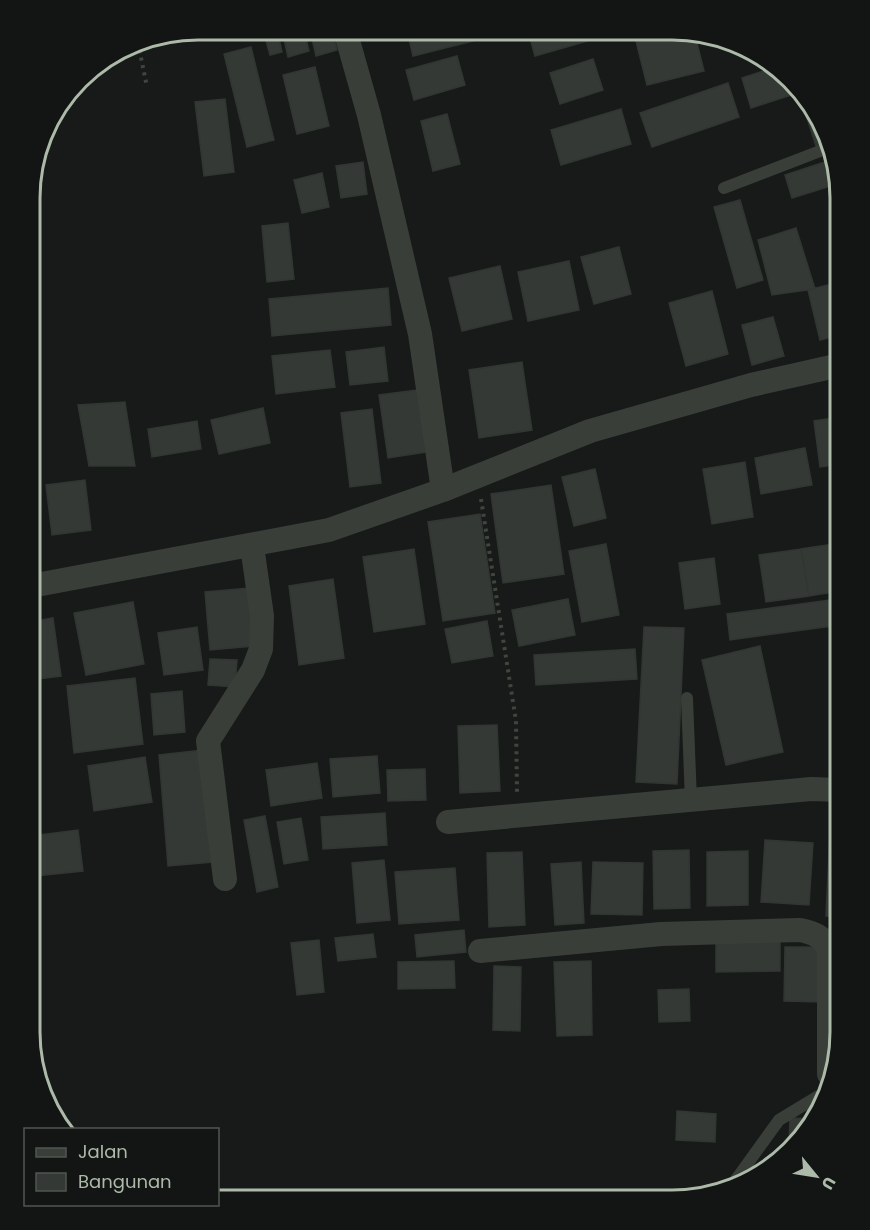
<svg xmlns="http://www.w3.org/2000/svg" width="870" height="1230" font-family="Poppins,sans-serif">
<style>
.building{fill:#343935;stroke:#313632;stroke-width:1.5}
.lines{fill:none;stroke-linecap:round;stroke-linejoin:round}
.path{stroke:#40463e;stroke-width:4;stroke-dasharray:3 4.5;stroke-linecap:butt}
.service{stroke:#393f38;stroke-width:12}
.minor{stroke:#393f38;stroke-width:24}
.rim{fill:none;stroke:#adbaa9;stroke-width:3}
</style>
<rect width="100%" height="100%" fill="#171a18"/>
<path class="building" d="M263,30H277L282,52L270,55Z
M282,30H304L309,51L288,57Z
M310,30H332L337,50L316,56Z
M407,31H487L489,37L413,56Z
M528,31H589L591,40L535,56Z
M674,31H694L704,71L647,85L636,41Z
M251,47L274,140L247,147L224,54Z
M457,56L465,85L414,100L406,70Z
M593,59L603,90L560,104L550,73Z
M315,67L329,126L297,134L283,75Z
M776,67L797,93L751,108L742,78Z
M728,83L739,117L652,147L640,113Z
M225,99L234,172L204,176L195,102Z
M621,109L631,144L561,165L551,130Z
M811,110L823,124L827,142L816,146L805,112Z
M447,114L460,164L433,171L421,121Z
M831,160L837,184L792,198L785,175Z
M363,162L367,194L341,198L336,166Z
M322,173L329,207L302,213L294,180Z
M740,200L763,280L737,288L714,207Z
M288,223L294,279L267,282L262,226Z
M796,228L815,289L772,295L758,240Z
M619,247L631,294L594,304L581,257Z
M569,261L579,310L528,321L518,272Z
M500,266L512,319L462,331L449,278Z
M840,282V335L820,340L808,290Z
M388,288L391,325L272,336L269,299Z
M712,291L728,354L686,366L669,303Z
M773,317L784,356L752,365L742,325Z
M384,347L388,381L350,385L346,352Z
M330,350L335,387L276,394L272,356Z
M522,362L532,430L479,438L469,370Z
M417,390L426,452L388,458L379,395Z
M125,402L135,466H89L78,405Z
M263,408L270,443L219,454L211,420Z
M372,409L381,483L350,487L341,413Z
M840,417V464L820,467L814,421Z
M197,421L201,449L152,457L148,429Z
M805,448L812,485L761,494L755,458Z
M745,462L753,517L712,524L703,469Z
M595,469L606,518L574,526L562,477Z
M85,480L91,530L52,535L46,485Z
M551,485L564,574L503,583L491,494Z
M480,514L495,613L443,621L428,522Z
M840,543V591L809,596L801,549Z
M606,544L619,615L582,622L569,551Z
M414,549L425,624L374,632L363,557Z
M801,549L809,596L766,602L759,555Z
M714,558L720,604L685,609L679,563Z
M333,579L344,658L299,665L289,586Z
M249,588L254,646L210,650L205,592Z
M568,599L575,635L519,646L512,610Z
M829,600L832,626L730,640L727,614Z
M133,602L144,664L86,675L74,613Z
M53,618L61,676L31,680V622Z
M487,621L493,656L452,663L445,629Z
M197,627L203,670L164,675L158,633Z
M644,627L684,628L677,784L636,782Z
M760,646L783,752L726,765L702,660Z
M635,649L637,679L536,685L534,655Z
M210,659L237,660L235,687L208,685Z
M135,678L143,744L74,753L67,686Z
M182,691L185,732L154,735L151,694Z
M497,725L500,791L460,793L458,726Z
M203,750L213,862L168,866L159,755Z
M377,756L380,793L333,797L330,759Z
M145,757L152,802L94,811L88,766Z
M317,763L322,798L271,806L266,770Z
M425,769L426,800L388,801L387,770Z
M385,813L387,845L323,849L321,817Z
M265,816L278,887L257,892L244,820Z
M301,818L308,860L284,864L277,822Z
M78,830L83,871L36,876L31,836Z
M830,831H840V917L826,916Z
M765,840L813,843L809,905L761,902Z
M689,850L690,908L654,909L653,851Z
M748,851V905L707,906V852Z
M522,852L525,925L489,927L487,853Z
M384,860L390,920L357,923L352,863Z
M581,862L584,923L555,925L551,864Z
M593,862L643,863L642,915L591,914Z
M455,868L459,920L399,924L395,872Z
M464,930L466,952L417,957L415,935Z
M373,934L376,957L338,961L335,938Z
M319,940L324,992L297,995L291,943Z
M780,942V971L716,972V943Z
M785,947H821L820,1002L784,1001Z
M454,961L455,988L398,989V962Z
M591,961L592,1035L557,1036L554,962Z
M494,966L521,967L520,1031L493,1030Z
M689,989L690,1021L659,1022L658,990Z
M677,1111L716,1114L715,1142L676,1140Z
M790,1118L814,1119L811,1125L789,1145Z"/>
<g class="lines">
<path class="path" d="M138,43L147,87
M481,499L516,721L517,792"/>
<path class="service" d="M724,188L828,148
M687,698L691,801
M735,1181L779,1120L822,1094"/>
<path class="minor" d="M345,30L369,115L420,334L443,490
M31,586L329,530L443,490L590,431L751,385L840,365
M448,822L811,789L840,790
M225,879L208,741L253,670L261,649L262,616L252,546
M480,951L661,934L800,930C814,933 823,936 829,950V1074"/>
</g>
<path d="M0 0H870V1230H0ZM198 40H672A158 158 0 0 1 830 198V1032A158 158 0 0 1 672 1190H198A158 158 0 0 1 40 1032V198A158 158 0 0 1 198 40Z" fill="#121513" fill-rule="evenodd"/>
<path class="rim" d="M198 40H672A158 158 0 0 1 830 198V1032A158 158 0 0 1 672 1190H198A158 158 0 0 1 40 1032V198A158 158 0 0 1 198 40Z"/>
<rect x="24" y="1128" width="195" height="78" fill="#121513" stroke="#50574f" stroke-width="1.5"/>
<rect x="36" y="1148" width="30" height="9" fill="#393f38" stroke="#50574f" stroke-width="1.5"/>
<text x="78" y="1158" font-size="18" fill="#adbaa9">Jalan</text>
<rect x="36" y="1173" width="30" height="18" fill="#343935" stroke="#50574f" stroke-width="1.5"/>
<text x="78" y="1188" font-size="18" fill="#adbaa9">Bangunan</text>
<g transform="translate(816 1176) rotate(120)" stroke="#121513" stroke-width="4.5" paint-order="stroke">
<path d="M0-4.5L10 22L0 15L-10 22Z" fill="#adbaa9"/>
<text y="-9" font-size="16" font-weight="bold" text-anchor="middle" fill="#adbaa9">U</text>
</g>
</svg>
